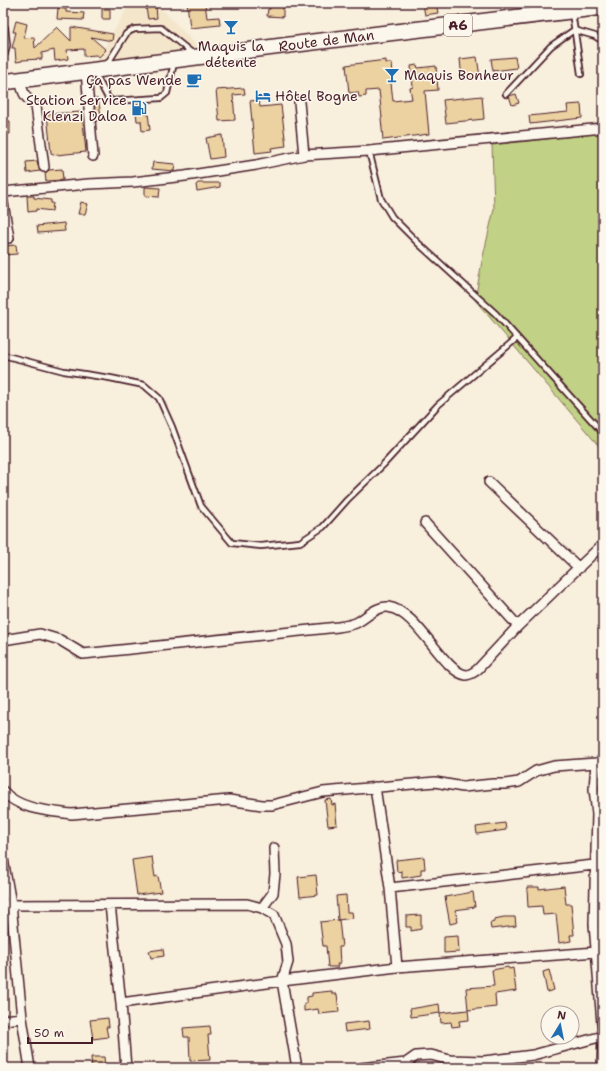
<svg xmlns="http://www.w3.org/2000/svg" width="606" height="1071" font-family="'Shantell Sans',sans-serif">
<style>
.built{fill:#f4e6cb}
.green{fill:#c1d185;stroke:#867858}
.building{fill:#ecd1a1;stroke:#4a1f2b}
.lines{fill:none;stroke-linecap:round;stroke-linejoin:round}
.service-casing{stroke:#4a1f2b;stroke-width:8}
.minor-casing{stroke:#4a1f2b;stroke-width:12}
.trunk-casing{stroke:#4a1f2b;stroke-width:18}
.service{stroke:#fbf7ec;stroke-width:4.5}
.minor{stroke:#fbf7ec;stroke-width:9}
.trunk{stroke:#fbf7ec;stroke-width:15}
.labels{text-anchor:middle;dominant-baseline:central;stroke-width:3;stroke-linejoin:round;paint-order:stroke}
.shield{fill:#fbf7ec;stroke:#7f6065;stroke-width:1}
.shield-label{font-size:13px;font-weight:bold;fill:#4a1f2b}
.street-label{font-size:14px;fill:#4a1f2b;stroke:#fbf7ec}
.poi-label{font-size:14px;fill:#4a1f2b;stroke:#fbf7ec;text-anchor:start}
</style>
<rect width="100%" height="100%" fill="#f8efdd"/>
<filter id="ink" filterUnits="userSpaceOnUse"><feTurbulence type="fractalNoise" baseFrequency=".025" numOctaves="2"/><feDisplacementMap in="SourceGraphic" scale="8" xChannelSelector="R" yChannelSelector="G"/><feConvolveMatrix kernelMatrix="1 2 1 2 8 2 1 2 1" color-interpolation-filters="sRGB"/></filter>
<g filter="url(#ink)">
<path class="built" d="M157,4L201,50L95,63L128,7Z"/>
<path class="green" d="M603,133V451L475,300L482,261L494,209L492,145Z"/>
<path class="building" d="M187,3H205L207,18L219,17L220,25L190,28Z
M271,3H283V17L267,16L268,9H270Z
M436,3L438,13L425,15L423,5Z
M156,7L157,18L148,19L146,8Z
M58,8L66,9V12L84,13L83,20L57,19Z
M102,9H110V19H102Z
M16,21L27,24L24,38L34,37L35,48L57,27L71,41V27L113,34L112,41L91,37L106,50L99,57L96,55L84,56V49L67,50L68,59L55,61L54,50L42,53V59L22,60V61L16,62L15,48H12L16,32H13Z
M477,57L480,77L462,79L460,59Z
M515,57L517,68L493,71L491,59Z
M386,60V63H392L393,74H390L393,101L412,99L410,88L413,87L411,66L417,65L418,68L436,66L438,90L425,91L429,134L383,140L381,118H382L379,90L366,91V96L359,97L358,92L349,93L346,65Z
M244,88L245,94L233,95L235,120L219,121L216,90Z
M516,94L519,103L512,105L509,96Z
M482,96L484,119L446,123L443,100Z
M94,99H98L102,120L96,121Z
M259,100L260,107L281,105L286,146L271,148L272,151L255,153L250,101Z
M135,103H142L143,114L148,113L150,130L142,131L141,121H137Z
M581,104L582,118L530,124L529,116L568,112L567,105Z
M82,112L86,152L56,155L51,153L47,114Z
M3,121H10V134L3,133Z
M222,135L224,157L210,159L206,138Z
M37,161L40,171L27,173L26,162Z
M153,162L175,164L174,171L152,169Z
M62,169L63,180L46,181L45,173L49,170Z
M198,183H220V187L197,191L196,185Z
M145,187L160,188L159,197L145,196Z
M27,196H34V198L51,200V203H53L52,211L36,209V211L28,212Z
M81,202L88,204L85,214H78Z
M64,223L65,231L38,233L37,226Z
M16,245L17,254L4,255V246Z
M331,799L332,805L335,804L337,825L328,826L325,800Z
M505,823L506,830L477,834L476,827Z
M152,857L155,877L158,876L161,892L137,895L132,860Z
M424,857L425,869H421V875L402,878V871L397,872L396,860Z
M316,875L318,895L300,897L298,877Z
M564,886L566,904H571L574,935H570L571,941L559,943L556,914L543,915L542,906L528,907L527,887H539V889Z
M473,892L475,907L455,910L458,922L450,924L445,897Z
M346,895L347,912H352L353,918L338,920L336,896Z
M421,915V929L411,931V927H406V916Z
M504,917H515L516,926L491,929L490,923L494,922V919Z
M339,920L342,947H339L340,964H337L338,967H328L326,946H323L320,922Z
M458,936L459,952L444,953V937Z
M163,949L164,956L151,958L149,951Z
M508,967L509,969L513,968L516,991L495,994L496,1007L468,1010L466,988L494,986L492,970Z
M549,970L554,990L547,992L543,972Z
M332,991V994H337L339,1012L319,1014L318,1009L304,1011V1003H307V997L312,996V993Z
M439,1004L440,1013L411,1017L410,1009Z
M468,1010L469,1020L459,1021L460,1026L452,1027L451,1022L441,1023L440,1013Z
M108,1018L109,1027H106L108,1037L93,1039L90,1020Z
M369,1021L370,1029L345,1032L344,1024Z
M210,1026L211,1035H208L210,1060L190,1061L189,1037H184L183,1028Z
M91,1057H104L105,1068H92Z"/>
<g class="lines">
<g class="service-casing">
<path id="service" d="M572,12L581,74
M106,66L126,34L130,31L135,29L161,28L192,53
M95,74L108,98L112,101L161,98L167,93L174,63
M506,94L551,46L574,30L595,36L603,41
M369,151L381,199L392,217L418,243L496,314L603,433
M3,355L64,371L110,378L144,385L159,398L172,427L201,506L232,543L261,546L300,542L323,527L347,500L383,465L438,405L517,338"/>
</g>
<g class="minor-casing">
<path id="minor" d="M3,28L5,45L3,53
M86,71L93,156
M20,80C23,94 25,98 36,106L44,167
M299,102L304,155
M3,192L88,184L133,182L185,176L256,165L304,155L369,151L603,128
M3,203L9,238
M489,482L579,568
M425,523L518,626
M3,640L40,634L60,640L83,654L338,627C344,626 351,625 356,623C366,618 376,606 388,607C418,611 443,672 466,675C470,675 474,672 477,670L518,626L603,544
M375,787L390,888L397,967
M3,791C19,810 50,811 72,814L229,800L262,805H272L323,792L435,782L463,787L493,784H505L519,782L536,771L554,766L596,763
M3,859L11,904L22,1018L30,1068
M390,888L603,864
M3,905L247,904L262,908L274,915L286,944L288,962L282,981L397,967L596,952
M110,905L121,1003L126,1068
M262,908L273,893L275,874L274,848
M121,1003L282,981L297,1068
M3,1020L22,1018
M361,1068L406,1063L416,1056L431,1055L450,1060L484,1061L533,1055L603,1036
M602,1068L603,1036L594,924L597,814L594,789L596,763L603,761"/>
</g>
<g class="trunk-casing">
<g id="trunk">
<path id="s1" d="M3,82L313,42L603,7"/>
</g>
</g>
<use href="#service" class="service"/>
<use href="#minor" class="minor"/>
<use href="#trunk" class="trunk"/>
</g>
</g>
<defs>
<g id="bar-bare" transform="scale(1.2)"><path d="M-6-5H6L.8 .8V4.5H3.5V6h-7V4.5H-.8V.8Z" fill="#1f6fb2" stroke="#fbf7ec" stroke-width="2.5" paint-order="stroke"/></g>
<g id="cafe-bare" transform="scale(1.2)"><path d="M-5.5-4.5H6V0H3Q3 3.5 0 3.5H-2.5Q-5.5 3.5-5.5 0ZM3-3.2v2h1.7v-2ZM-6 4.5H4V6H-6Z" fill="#1f6fb2" stroke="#fbf7ec" stroke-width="2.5" paint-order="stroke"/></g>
<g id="hotel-bare" transform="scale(1.2)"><path d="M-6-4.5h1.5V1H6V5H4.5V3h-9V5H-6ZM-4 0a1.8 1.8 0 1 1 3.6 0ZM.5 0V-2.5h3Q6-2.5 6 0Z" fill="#1f6fb2" stroke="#fbf7ec" stroke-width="2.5" paint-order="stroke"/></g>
<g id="fuel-bare" transform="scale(1.2)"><path d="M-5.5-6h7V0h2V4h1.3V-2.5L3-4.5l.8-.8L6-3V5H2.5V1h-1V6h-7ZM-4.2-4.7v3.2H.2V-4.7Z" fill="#1f6fb2" stroke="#fbf7ec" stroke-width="2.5" paint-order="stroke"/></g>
</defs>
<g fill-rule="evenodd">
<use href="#bar-bare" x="231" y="27"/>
<use href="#bar-bare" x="392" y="75"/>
<use href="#cafe-bare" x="194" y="80"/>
<use href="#hotel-bare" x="263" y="96"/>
<use href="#fuel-bare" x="139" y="108"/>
</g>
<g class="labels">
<rect class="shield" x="444" y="14" width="28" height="22" rx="3"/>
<g class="shield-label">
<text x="458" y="25">A6</text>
</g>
<g class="street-label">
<text stroke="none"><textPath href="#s1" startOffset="326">Route de Man</textPath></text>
</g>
<g class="poi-label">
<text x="231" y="46" text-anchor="middle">Maquis la<tspan x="231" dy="16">détente</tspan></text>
<text x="404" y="75">Maquis Bonheur</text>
<text x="182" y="80" text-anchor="end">Ça pas Wende</text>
<text x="275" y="96">Hôtel Bogne</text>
<text x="127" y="100" text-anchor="end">Station Service<tspan x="127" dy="16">Klenzi Daloa</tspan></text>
</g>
</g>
<rect width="606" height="1071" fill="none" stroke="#fbf7ec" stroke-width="16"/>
<rect x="8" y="8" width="590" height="1055" fill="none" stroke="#4a1f2b" stroke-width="1.5" filter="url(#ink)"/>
<g transform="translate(560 1025) rotate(10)"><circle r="19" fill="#fbf7ec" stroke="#b4a19f"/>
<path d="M0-3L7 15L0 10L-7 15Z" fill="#1f6fb2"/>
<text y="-6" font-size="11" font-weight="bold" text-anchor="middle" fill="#4a1f2b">N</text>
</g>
<path d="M28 1037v6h64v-6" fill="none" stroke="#4a1f2b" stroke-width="2"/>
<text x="34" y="1037" font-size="12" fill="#4a1f2b" stroke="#fbf7ec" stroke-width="3" paint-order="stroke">50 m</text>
</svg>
